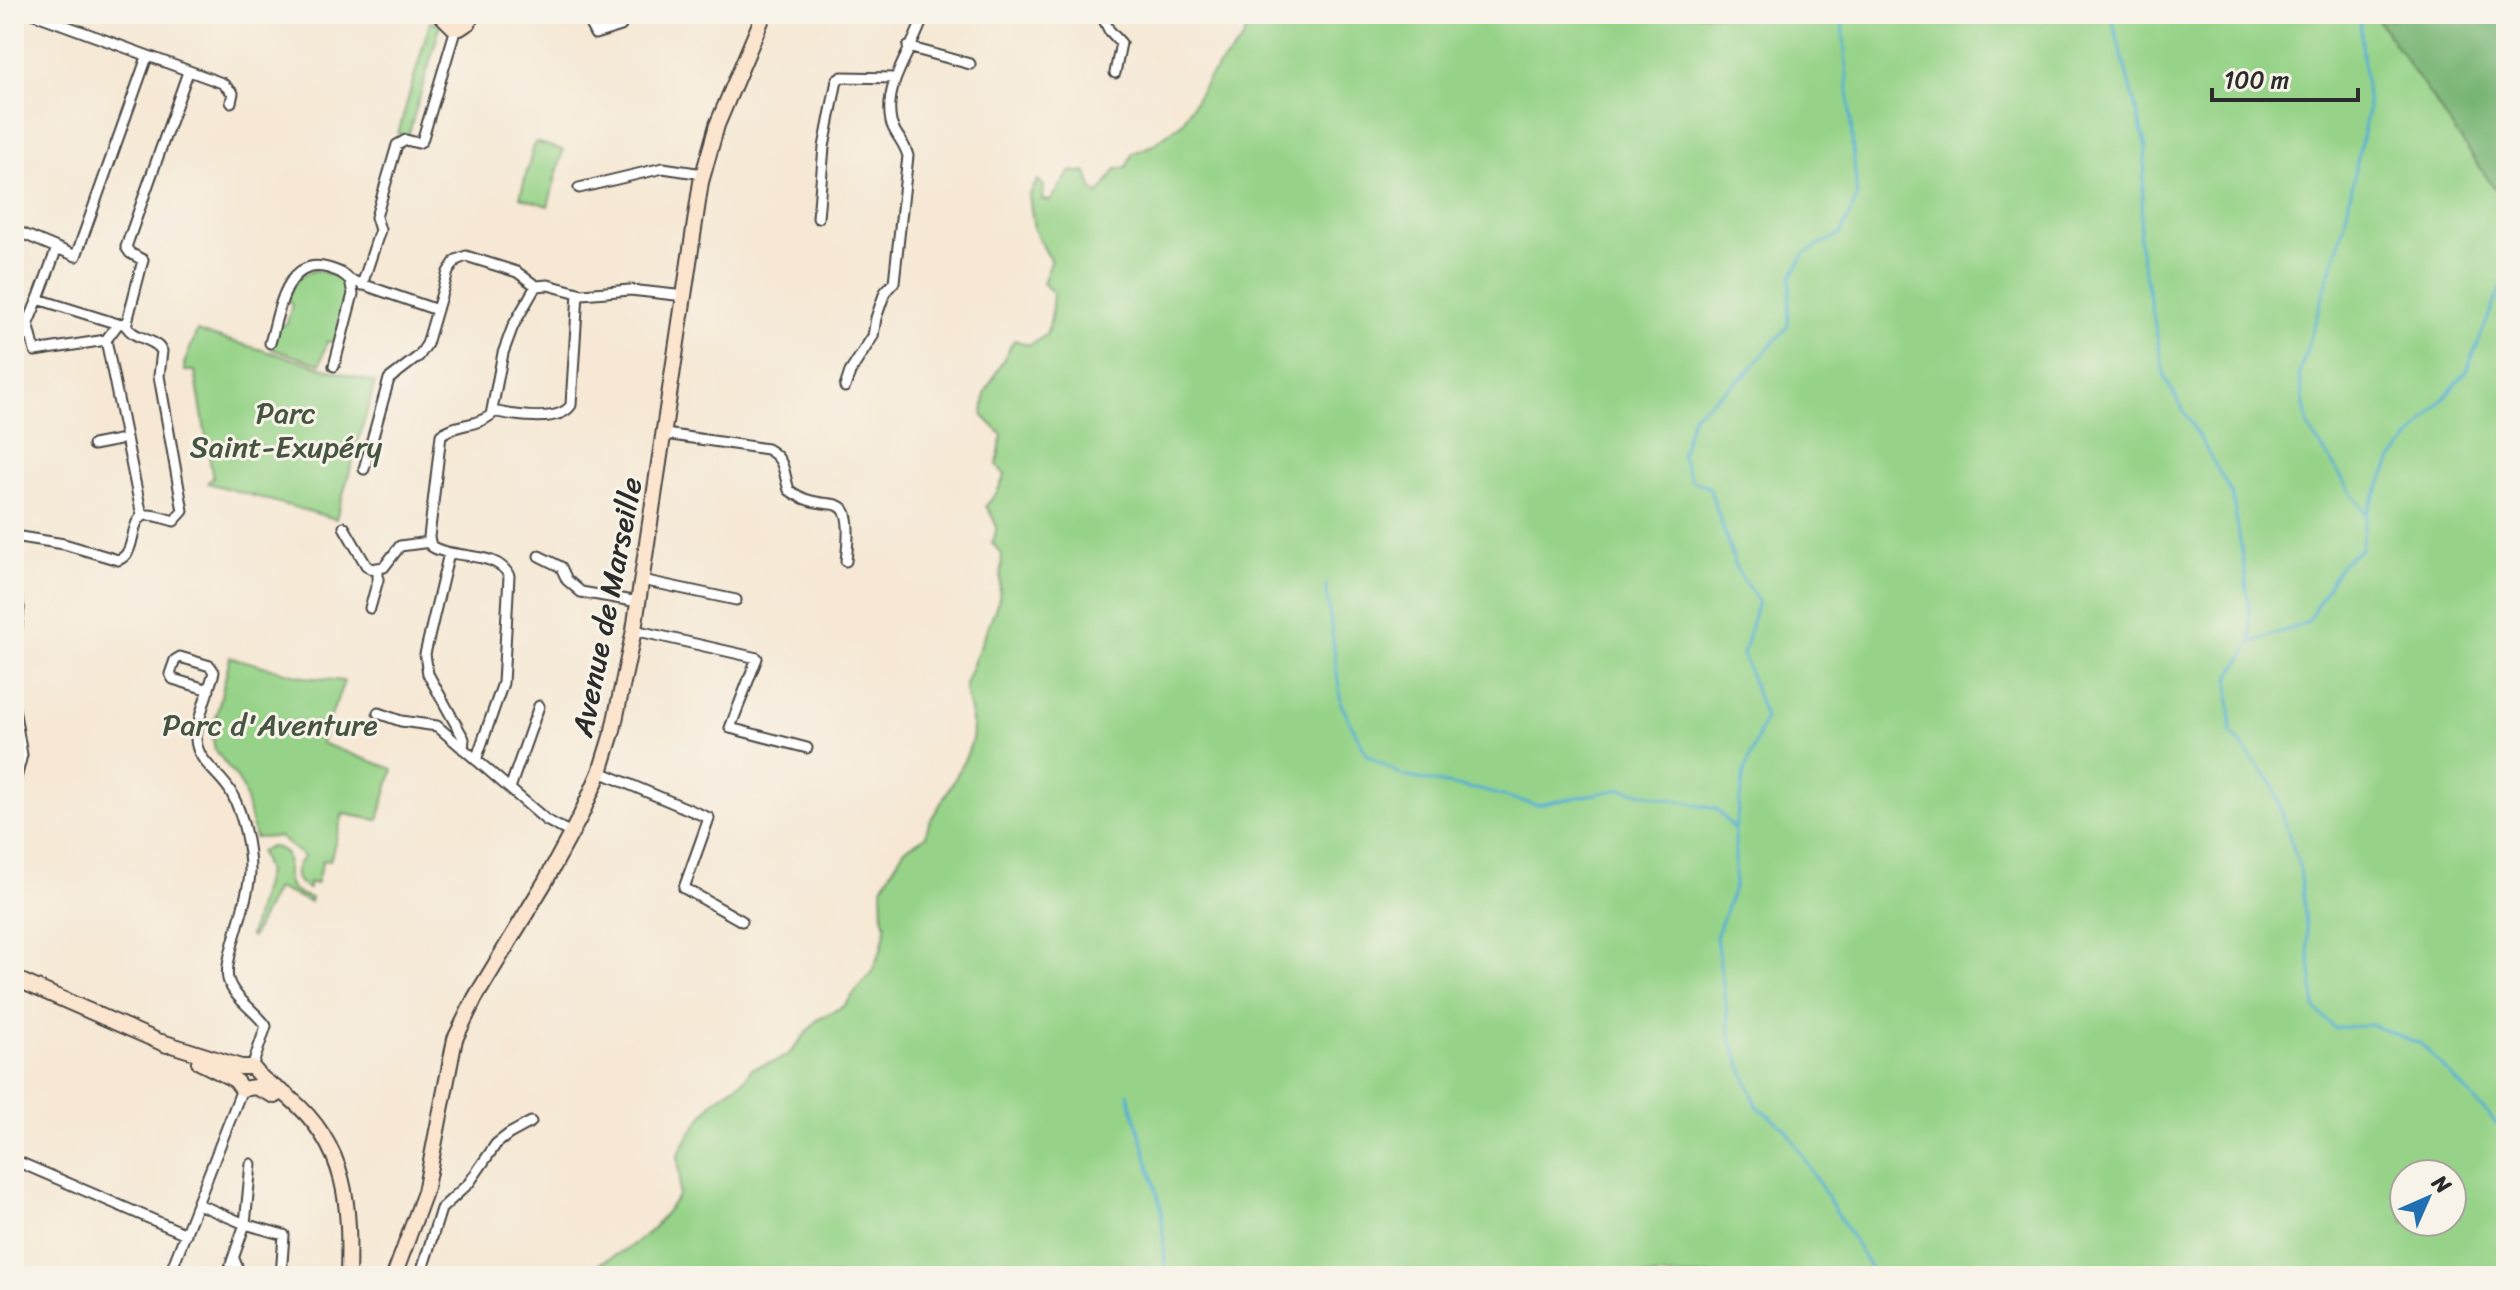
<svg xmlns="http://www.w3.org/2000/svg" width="2520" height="1290" font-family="Sriracha,sans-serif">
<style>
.green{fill:#96d388;stroke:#607f5a;stroke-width:2;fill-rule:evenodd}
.forest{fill:#78b574;stroke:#527050;stroke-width:2}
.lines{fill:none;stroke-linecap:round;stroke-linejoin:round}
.stream{stroke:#55afd2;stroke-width:3}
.street-casing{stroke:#494744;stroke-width:13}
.secondary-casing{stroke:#494744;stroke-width:18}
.street{stroke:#fff;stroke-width:9}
.secondary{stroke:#fce5cf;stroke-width:14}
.labels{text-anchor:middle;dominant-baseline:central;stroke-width:6;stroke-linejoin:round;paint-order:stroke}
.park-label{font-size:30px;fill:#465542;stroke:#f7f3e8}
.street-label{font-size:30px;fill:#2b2b2b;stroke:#f7f3e8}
</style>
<rect width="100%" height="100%" fill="#f7f3e8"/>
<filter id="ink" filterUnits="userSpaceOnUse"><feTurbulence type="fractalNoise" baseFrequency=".0125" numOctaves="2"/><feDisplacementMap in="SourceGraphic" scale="16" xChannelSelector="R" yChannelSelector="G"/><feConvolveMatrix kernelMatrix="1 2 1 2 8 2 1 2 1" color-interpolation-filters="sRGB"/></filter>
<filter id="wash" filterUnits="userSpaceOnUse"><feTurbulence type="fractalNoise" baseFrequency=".006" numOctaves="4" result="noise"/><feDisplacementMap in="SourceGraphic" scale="32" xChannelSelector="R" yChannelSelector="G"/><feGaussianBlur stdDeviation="1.8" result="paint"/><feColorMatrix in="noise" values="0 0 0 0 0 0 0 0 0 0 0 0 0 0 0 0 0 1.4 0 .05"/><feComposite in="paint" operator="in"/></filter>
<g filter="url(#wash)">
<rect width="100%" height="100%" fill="#f6e8d4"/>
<path class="green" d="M1251,14H2374L2506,205V1276H586L587,1270L627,1249L653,1229L678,1196L680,1177L678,1155L691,1132L713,1102L745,1079L752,1068L777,1061L790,1053L818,1019L844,1006L872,971L881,950L886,926L883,916L882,887L904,850L926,836C927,823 932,818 938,808C947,793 969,755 972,739C976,720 965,703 965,684L999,599L1002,554L992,543C1000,527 995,520 986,506L997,492L1005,475L997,465L1002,435L983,416L985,393L1014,340L1029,345L1046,335L1051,319L1053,293L1043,283L1051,261L1034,230L1029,195L1038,180L1044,186L1042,200L1050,201L1071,171L1087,173L1093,190L1099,195L1116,169L1126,168L1133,153L1153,145L1182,123L1210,76L1243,40ZM2404,1174H2452V1222H2404Z
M430,22L441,24L408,136L398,134Z
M535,142L563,150L548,206L520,197Z
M316,270C330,274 346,275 347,292L335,343L327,341L320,364L272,349L279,327L287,323L292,305L288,299C293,282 298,275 316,270Z
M197,331L375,383L336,519L208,483V481L213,479L195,371H185L184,364Z
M230,657L304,677L344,681L321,743L393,769L378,820L343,814L330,861L323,860L316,884L309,882V889C291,882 293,868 304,857L279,837L255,838L244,791L239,781L215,750L212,735Z
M270,847C300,849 279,874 292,889C297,894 305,896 311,898L310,902L276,888L252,937L250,936L267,872L260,852Z"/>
<path class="forest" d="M2374,14H2506V205Z"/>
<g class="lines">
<path class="stream" d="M1842,14L1857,198L1841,234L1805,253L1791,277L1788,326L1744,376L1693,415L1681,455L1692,481L1709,487L1738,572L1758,601L1743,654L1765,718L1744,773L1735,830V885L1716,937L1731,1040L1757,1106L1787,1130L1875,1276
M2111,14L2146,148L2139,241L2165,378L2232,494L2245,570L2252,642
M2363,14L2360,21L2368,109L2344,226L2299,375L2308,427L2366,514
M2506,274L2466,372L2392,460L2366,515L2361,549L2341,564L2307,623L2252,642L2229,678L2231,732L2273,785L2300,869L2315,1008L2334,1028L2371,1025L2421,1044L2506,1133
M1326,585L1341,704L1367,755L1403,776L1480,790L1537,805L1622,789L1717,809L1735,830
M1128,1093L1161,1207L1166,1276"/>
</g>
</g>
<g filter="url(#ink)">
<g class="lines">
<g class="street-casing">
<path id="street" d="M34,14L222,83L233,93L231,102
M585,14L595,34L621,26
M1101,14L1109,30L1121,43L1115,73
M908,47L970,64
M579,188L663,168L703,174
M818,218L824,147L837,80L842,77L895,78
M14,230L76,256L147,57
M57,248L38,299L118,324
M362,285L380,230L376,217L397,145L406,140L418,143L422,141L456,28
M38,299L28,323L35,351L106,340L118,324L126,323
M14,338L31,334
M106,340L142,516
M270,343C279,313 285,256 328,268C338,271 343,273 350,280L437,310
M334,366L353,294L350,280
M845,387L850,372L873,336L876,318L885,292L894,282L908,156C904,141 894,134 891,122C883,82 914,50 924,14
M492,411C512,415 559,424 571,405L578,293
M665,434L767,449C786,459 783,472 789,490C831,521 856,476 846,561
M93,445L119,440
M364,469L389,379L419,356L427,344L448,272L456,260L466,256L517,272L536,286L548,285L582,294L630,290L685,296
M344,527L366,565L371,569L384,567L400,546L430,542
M14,536L64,544L118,560C139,553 127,516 148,515C156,515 166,519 174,521L183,511L159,376L162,351C153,337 135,340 126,326L143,260L130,253L126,247L188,72
M449,553L425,654L428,674L464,739L463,749
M539,556L561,567L567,580L581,592L639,602
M642,580L736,600
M14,586L19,608L14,651
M370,608L378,580V569
M634,630L757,658L730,728L807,748
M209,690L173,679L170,674L175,660L180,657L210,666L214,672C209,690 197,719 196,738C196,762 222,774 232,794C243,815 250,847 250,871C250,899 223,960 228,979C233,998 255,1010 266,1026L252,1067
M14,708L22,755L14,786
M378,713L401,721L437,726L546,820L571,833
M476,760L503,683L509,576C498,550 452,560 431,546L429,537L441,435C455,423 476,427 491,415L503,353L513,326L536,286
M600,772L709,818L684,888L742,921
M510,788L539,706
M14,1071L18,1072L14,1081
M14,1160L186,1234
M198,1204L245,1224L284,1235L281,1276
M234,1259L241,1276
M169,1276L242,1089
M227,1276L245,1224L251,1164
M420,1276L441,1209L469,1183L496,1144L509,1134L531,1122"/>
</g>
<g class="secondary-casing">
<path id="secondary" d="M440,14L453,27L460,28L469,22L470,14
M14,978L167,1045
M162,1042L241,1067H252C255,1070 257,1073 260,1076C268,1085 281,1090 290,1098C348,1147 350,1206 348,1276
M199,1062L235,1080L242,1089L255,1087L275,1096
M394,1276L425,1192L455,1039L475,998L545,882L581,815L600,772L613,730L634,630L701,182L717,125L764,14"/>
</g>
<use href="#street" class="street"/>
<use href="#secondary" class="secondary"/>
</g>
</g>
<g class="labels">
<g class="park-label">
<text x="286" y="413">Parc<tspan x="286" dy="34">Saint-Exupéry</tspan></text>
<text x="270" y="725">Parc d'Aventure</text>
</g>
<g class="street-label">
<text transform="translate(607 607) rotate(-79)">Avenue de Marseille</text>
</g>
</g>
<rect width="2520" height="1290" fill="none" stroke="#f7f3e8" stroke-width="48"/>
<g transform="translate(2428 1198) rotate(45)"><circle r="38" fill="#f7f3e8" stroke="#a5a39c" stroke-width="2"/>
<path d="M0-6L14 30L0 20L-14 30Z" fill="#1f6fb2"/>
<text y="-12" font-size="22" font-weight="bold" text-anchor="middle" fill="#2b2b2b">N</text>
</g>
<path d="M2212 88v12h146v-12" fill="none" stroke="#2b2b2b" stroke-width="4"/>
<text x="2224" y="88" font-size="24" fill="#2b2b2b" stroke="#f7f3e8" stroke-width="6" paint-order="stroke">100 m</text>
</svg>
